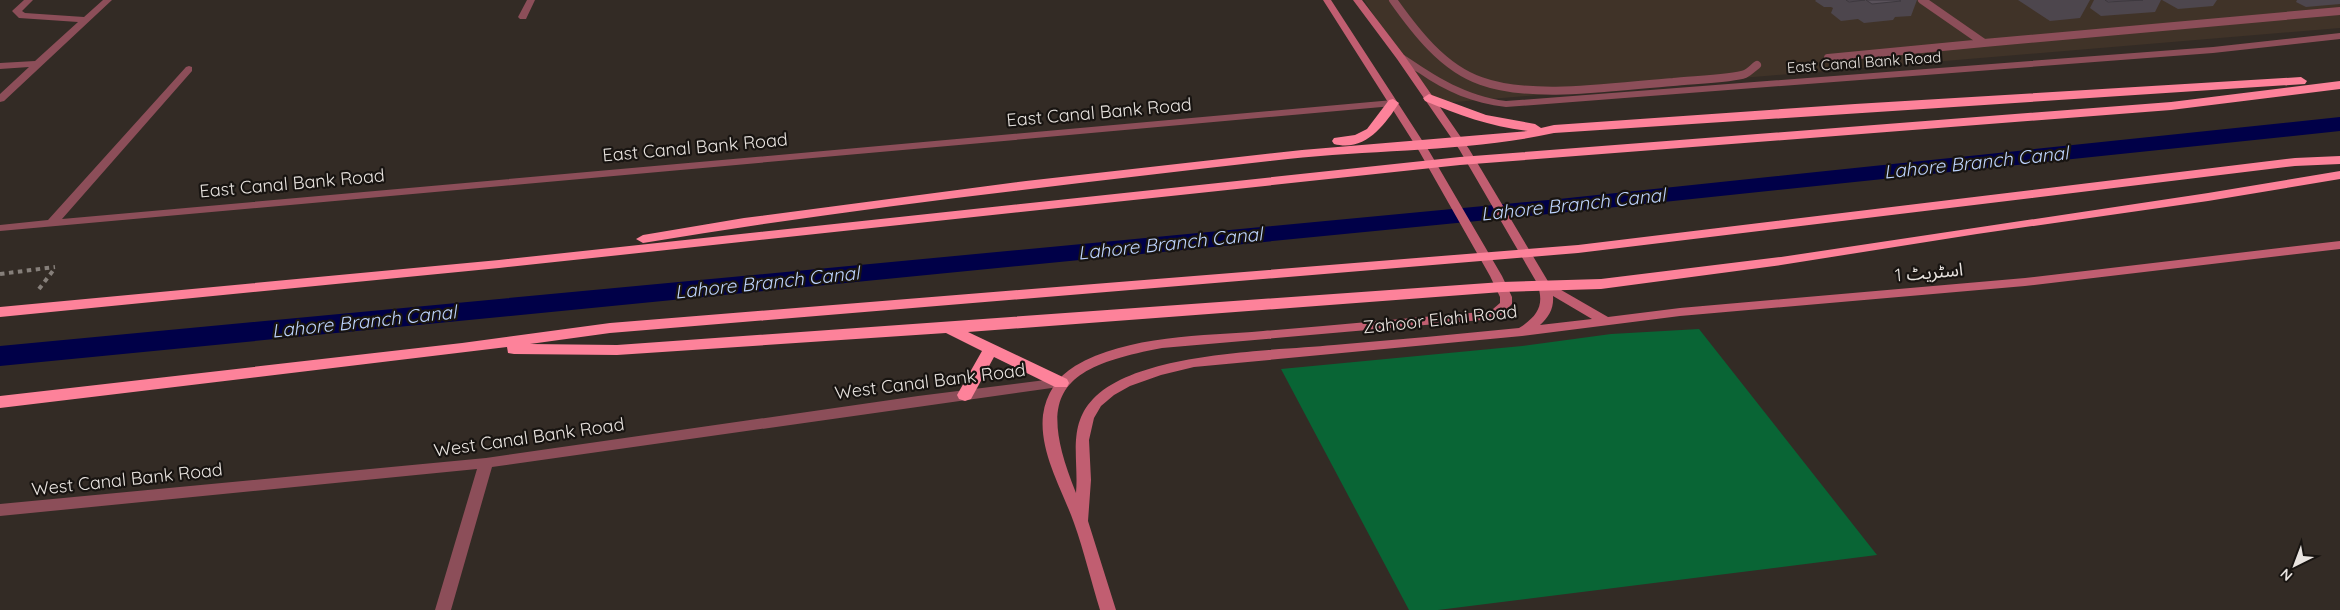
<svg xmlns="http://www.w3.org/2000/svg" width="2340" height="610" font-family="Quicksand,'Noto Sans Arabic',sans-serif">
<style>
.built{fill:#403328}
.green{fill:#096535}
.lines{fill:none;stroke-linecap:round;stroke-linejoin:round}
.canal{fill:#000048;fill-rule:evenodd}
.path{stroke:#867f7a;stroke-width:4;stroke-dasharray:4.5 4.5;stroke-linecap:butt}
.lane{stroke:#8c4e59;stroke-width:8}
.street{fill:#8c4e59;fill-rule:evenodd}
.secondary{fill:#c15e71;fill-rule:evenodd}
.highway{fill:#fd829a;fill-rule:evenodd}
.wall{fill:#4d464d}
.building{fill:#59515a;stroke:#3e393f}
.labels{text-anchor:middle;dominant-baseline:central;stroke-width:4.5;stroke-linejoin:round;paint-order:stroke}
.far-street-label{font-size:15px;fill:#e9e4e0;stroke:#181411}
.street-label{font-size:18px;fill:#e9e4e0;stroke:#181411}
.water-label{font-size:19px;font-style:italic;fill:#bdd3fd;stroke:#181411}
</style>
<rect width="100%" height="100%" fill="#332b25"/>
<path class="built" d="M1364,0H2340V28L1431,104Z"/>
<path class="green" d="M1699,329L1877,555L1438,610H1409L1281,369L1522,346L1611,334Z"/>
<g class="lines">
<path class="canal" d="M2340,117V131L1559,213L0,366V346L1559,199Z"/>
<path class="path" d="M0,274L55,267
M39,289L55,268"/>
<path class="lane" d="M1393,0C1415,31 1443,68 1481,81C1533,100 1618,86 1673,82C1689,80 1732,79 1745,74C1749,72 1753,68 1757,65
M1922,0L1984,43L2340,11
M1828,58L1984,43"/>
<path class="street" d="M24,0H33L22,11L25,13L84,17L103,0H112L4,101L0,102V94L29,67L0,69V63L35,61L78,22L19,18L12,11Z
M527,0H535L526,19H520L518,17Z
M2340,33V39L2213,53L1506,107C1473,103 1446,92 1419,73C1411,68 1402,64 1396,57L1398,55H1404C1437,77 1466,96 1506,101L2213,47Z
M189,66L192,67V71L62,219L1393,100L1398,103L1393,106L0,231V225L48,220L186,67Z
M1061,378L1066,380L1068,383L1066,386L492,467L451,610H435L477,469L0,516V504L486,458L918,396Z"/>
<path class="secondary" d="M1323,0H1331L1429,151L1502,276L1512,297V304L1501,315L1482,320L1162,348C1061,367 1035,392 1076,493C1079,460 1067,426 1093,399C1137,352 1271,351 1334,345C1395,340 1457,334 1519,328C1538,316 1545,305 1537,283L1459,149L1397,59L1353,0H1362L1404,55L1469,149L1549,283L1608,317L1680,308L2025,278L2340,241V249L2025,286L1680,316L1522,336L1194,367L1161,375L1130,386L1114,395L1101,406L1094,418L1089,440L1091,480L1088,521L1116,610H1100C1091,581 1084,551 1074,523C1062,489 1039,452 1043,415C1046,394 1057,377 1075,366C1127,335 1204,336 1263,331C1336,325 1409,318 1482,312L1493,309L1500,303V297L1490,276L1419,151ZM1553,296L1592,319L1540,325C1549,317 1554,308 1553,296Z"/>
<path class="highway" d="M2301,77L2307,81L2305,84L1554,133C1467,152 1376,149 1288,159C1073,184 857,207 643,243L636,239L643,235L744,218L1026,181L1302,150L1528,131C1492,127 1458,115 1425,101L1423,98L1429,94L1486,115L1535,124L1541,128L1554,125L1855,104Z
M2340,81V89L2171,110L1460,165L499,268L0,317V307L499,260L1460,157L2171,102Z
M1393,99L1399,103C1384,126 1365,152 1334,144L1332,141L1334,138L1355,135L1367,129L1389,100Z
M2340,156V164L2295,166L1578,253L610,333L530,344L617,345L1502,282L1601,279L1781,257L2208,193L2340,171V179L2208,201L1977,234L1781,265L1601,289L1502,292L968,332L1067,379L1069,383L1067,387H1055L994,357L971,399L965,401L959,399L957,395L982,351L946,333L617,355L514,354L508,353L507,347L0,408V396L462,343L610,323L1578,245L2295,158Z"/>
</g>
<path class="wall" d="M1816,0H1917L1911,16L1895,17L1893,20L1864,23L1858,19L1841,21L1831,13L1833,8L1831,7H1824L1815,1Z
M2018,0H2090L2080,18L2050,21Z
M2094,0H2161L2155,12L2101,16L2090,8Z
M2162,0H2217L2213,6L2178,9Z
M2297,0H2340V4L2306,7L2296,2Z"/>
<path class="building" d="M1846,0H1865L1849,2Z
M1866,0H1899L1901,1L1872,4Z
M2105,0H2143L2108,2Z"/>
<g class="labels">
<g class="far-street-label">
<text transform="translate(1864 62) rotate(-4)">East Canal Bank Road</text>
</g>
<g class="street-label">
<text transform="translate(1099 112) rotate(-5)">East Canal Bank Road</text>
<text transform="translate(695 147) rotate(-5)">East Canal Bank Road</text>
<text transform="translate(292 183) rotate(-5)">East Canal Bank Road</text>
<text transform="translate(1929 272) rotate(-5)">اسٹریٹ 1</text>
<text transform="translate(1440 319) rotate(-6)">Zahoor Elahi Road</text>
<text transform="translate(930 381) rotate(-7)">West Canal Bank Road</text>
<text transform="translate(529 437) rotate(-8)">West Canal Bank Road</text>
<text transform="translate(127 479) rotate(-6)">West Canal Bank Road</text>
</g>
<g class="water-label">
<text transform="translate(1976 162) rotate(-6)">Lahore Branch Canal</text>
<text transform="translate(1573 204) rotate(-6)">Lahore Branch Canal</text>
<text transform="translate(1170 243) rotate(-6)">Lahore Branch Canal</text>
<text transform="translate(767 282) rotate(-6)">Lahore Branch Canal</text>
<text transform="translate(364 321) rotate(-6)">Lahore Branch Canal</text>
</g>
</g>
<g transform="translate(2295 565) rotate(222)" stroke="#181411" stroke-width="4" paint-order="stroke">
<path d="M0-4L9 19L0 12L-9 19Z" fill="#e9e4e0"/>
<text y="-8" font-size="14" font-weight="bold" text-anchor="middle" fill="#e9e4e0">N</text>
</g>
</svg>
